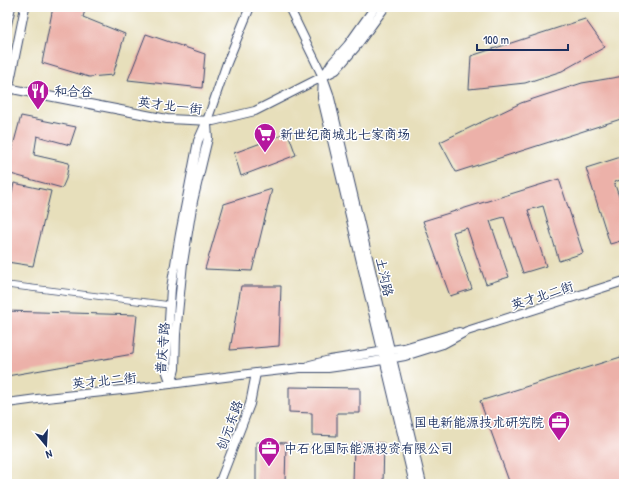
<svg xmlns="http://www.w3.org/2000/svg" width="631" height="491" font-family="'Patrick Hand','LXGW WenKai TC',sans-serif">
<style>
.building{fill:#ecb1a9}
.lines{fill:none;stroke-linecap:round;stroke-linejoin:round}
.street-casing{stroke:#3a496c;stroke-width:7}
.secondary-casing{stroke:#3a496c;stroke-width:10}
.street{stroke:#fff;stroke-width:5.5}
.secondary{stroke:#fff;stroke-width:8}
.labels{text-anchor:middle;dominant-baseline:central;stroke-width:3;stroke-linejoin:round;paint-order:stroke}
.poi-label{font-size:13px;fill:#1b2f5e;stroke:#fff;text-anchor:start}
.street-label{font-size:13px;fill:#1b2f5e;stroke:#fff}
</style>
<rect width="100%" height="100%" fill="#fff"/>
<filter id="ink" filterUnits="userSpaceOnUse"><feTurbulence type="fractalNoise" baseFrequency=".025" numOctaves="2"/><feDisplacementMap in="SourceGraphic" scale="8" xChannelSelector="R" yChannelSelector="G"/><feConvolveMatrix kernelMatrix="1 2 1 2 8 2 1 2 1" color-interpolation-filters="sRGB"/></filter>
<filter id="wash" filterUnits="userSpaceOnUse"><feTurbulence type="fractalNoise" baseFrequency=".012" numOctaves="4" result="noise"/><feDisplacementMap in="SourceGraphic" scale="16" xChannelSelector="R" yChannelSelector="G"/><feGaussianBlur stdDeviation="0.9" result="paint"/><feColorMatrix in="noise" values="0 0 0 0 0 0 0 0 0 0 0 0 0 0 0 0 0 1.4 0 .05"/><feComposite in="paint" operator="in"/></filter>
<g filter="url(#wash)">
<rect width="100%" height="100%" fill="#e7dfbb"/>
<g id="blocks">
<path class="building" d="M53,7H86L83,17L125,34L113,75L89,77L42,63Z
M585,19L605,47L562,71L525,83L469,89L471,56Z
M146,34L205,54L202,88L128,80Z
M624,76V118L456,172L440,142L521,103L582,83Z
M21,116L76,127L70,145L37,136L34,155L69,163L66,179L62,188L7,173V168Z
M288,133L296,155L241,176L234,153Z
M624,156V179L614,182L624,211V240L610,244L586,168Z
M559,179L583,253L559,261L543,206L528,210L546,266L523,273L504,217L490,221L509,277L486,284L467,228L453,232L472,289L450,296L423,221Z
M14,183L51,191L33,266L7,262V216Z
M272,189L252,271L205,269L224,204Z
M241,286H281L279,346L230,350Z
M7,311L137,315L133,354L7,376Z
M624,356V484H510L480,401Z
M289,387L360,388V413H337V436L312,435V413L289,412Z
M256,442L286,443L285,484H256Z
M354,443H384L383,484H353Z"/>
</g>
</g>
<g filter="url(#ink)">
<use href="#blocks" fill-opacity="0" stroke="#3a496c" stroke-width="1"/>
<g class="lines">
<g class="street-casing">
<path id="street" d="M7,285L170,305"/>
</g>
<g class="secondary-casing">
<path id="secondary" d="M289,7L323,77L329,94L422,484
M375,7L348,45L332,63L323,77L322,98L414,484
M7,24L11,7
M7,88L167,119L213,121L255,111L336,70L355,48L385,7
M7,96L25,7
M310,365L330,360L404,348L459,332
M171,384L166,370L171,288L180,234L198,141L207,121L227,63L250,7
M171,384L175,369L176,334L183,263L193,201L208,138L207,124
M7,403L37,399L131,389L256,373L300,368H328L371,362L405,356L443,344L467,331L624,281
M219,484L250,404L256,373"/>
</g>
<use href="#street" class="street"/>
<use href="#secondary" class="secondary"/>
</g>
</g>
<defs>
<g id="restaurant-pin" transform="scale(1.15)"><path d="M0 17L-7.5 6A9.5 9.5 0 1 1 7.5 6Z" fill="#b5179e" stroke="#fff"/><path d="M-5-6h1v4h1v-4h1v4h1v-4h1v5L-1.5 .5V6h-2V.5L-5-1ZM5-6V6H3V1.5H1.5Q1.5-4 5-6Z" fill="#fff"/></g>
<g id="supermarket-pin" transform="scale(1.15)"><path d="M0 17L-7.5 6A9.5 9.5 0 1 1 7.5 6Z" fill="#b5179e" stroke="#fff"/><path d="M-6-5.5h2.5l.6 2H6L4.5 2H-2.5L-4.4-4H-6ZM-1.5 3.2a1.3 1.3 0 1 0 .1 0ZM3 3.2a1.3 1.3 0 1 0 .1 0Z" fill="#fff"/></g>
<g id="office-pin" transform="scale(1.15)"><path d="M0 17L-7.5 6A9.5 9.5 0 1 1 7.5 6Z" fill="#b5179e" stroke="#fff"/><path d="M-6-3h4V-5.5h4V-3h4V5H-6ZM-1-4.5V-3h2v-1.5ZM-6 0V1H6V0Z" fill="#fff"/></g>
</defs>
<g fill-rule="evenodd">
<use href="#restaurant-pin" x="38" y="91"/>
<use href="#supermarket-pin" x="265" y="134"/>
<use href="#office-pin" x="559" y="422"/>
<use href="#office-pin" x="269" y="448"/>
</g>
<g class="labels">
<g class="poi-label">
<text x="54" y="91">和合谷</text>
<text x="280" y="134">新世纪商城北七家商场</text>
<text x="544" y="422" text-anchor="end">国电新能源技术研究院</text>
<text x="284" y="448">中石化国际能源投资有限公司</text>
</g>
<g class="street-label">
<text transform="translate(170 105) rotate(7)">英才北一街</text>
<text transform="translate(385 277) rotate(77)">土沟路</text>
<text transform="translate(542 295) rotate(-18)">英才北二街</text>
<text transform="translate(162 348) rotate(-85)">普庆寺路</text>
<text transform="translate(104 380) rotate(-6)">英才北二街</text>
<text transform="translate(229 425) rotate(-70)">创元东路</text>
</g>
</g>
<rect width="631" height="491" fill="none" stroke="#fff" stroke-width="24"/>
<g transform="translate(46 445) rotate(162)" stroke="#ffffff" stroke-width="3" paint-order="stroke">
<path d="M0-3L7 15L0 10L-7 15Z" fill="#1b2f5e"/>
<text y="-6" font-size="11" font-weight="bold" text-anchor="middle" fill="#1b2f5e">N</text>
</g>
<path d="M477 44v6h91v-6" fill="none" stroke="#1b2f5e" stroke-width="2"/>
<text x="483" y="44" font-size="12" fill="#1b2f5e" stroke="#ffffff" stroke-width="3" paint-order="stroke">100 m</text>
</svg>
